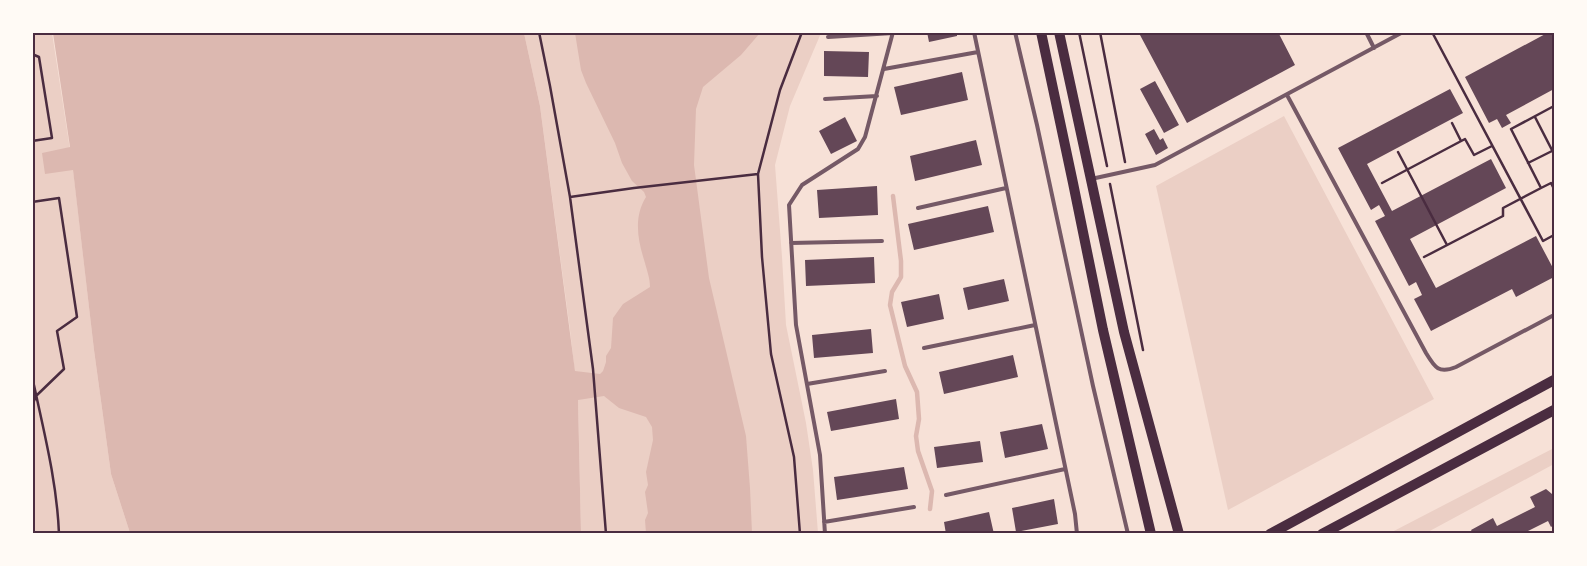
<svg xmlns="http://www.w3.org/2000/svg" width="1587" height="566" font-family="Figtree,sans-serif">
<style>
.green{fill:#ebcfc5}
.water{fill:#dcb8b0}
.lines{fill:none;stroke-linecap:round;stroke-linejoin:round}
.stream{stroke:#dcb8b0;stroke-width:4.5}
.building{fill:#644757}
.path{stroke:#4a2c40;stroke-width:2.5}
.service{stroke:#755966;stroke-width:4}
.secondary{stroke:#4a2c40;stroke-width:10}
.neatline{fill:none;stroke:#4a2c40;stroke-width:2}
</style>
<rect width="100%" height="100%" fill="#f7e1d7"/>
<path class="green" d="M32,33H52L73,169L94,350L111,474L130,533H33Z
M524,33H821L790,106L775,165L782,257L786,325L806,423L813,470L818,533H581L578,400L570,330L540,106Z
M1284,116L1434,399L1228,510L1156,186Z
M1554,448V464L1426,533H1390Z"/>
<path class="water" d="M53,33H524L540,106L575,371L600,374L603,371L606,362V356L611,348L613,318L623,304L650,287C650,278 647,271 645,263C638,241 633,218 646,197L644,192L632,181L622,163L615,143L586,83L581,70L575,33H760L741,55L703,87L696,109L694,165L709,278L746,436L750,488L752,533H646L645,520L648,513L645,492L648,485L646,472L653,440L652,427L646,417L619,408L604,396L578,400L581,533H130L111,474L94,350L73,170L45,174L42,153L70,147Z"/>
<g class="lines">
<path class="stream" d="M893,196L901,261V277L892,292L890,305L905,366L917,392L919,419L916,436L918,451L932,491L930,509"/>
</g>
<path class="building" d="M927,32H957V36L929,42Z
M1146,32H1278L1295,65L1187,123L1140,35Z
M1549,32H1554V89L1506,115L1511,123L1502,128L1497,119L1489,123L1465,77Z
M824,51L869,52L868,77L824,76Z
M962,72L968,100L901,115L894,87Z
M1155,81L1179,125L1164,133L1140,89Z
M1450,89L1463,113L1367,164L1392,211L1491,159L1506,188L1410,239L1436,288L1536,236L1554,270V277L1516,297L1512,289L1431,331L1414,299L1422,295L1416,282L1409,286L1375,221L1385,216L1379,205L1371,210L1338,148Z
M845,117L857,141L831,154L819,131Z
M1154,129L1160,140L1163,138L1168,148L1156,155L1145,134Z
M976,140L982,165L915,181L910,156Z
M877,186L878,215L819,218L817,190Z
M988,206L994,232L914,250L908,224Z
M874,257L875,283L806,286L805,260Z
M1004,279L1009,301L968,310L963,288Z
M939,294L944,319L907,327L901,302Z
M871,329L873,353L814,358L812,335Z
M1013,355L1018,377L944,394L939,372Z
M896,399L899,419L831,431L827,412Z
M1042,424L1048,449L1005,458L1000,432Z
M980,441L983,462L937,468L934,447Z
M904,467L908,489L837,500L834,477Z
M1546,489L1552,494L1554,493V525L1551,527L1548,521L1522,534H1473L1471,530L1493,518L1497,526L1535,507L1530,497Z
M1054,499L1058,524L1016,532L1012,508Z
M989,512L994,534H946L944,522Z"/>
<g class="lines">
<path class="path" d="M539,32L550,86L570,197L593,369L606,534
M1079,32L1107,166
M1100,32L1125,162
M1432,32L1543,241L1554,235
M32,54L39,57L52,138L32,141
M1554,106L1511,129L1541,188L1551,183L1554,189
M1535,117L1554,154
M1452,123L1461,141
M1398,152L1447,245
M1528,163L1554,150
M1382,183L1465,139L1474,155L1492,146
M1110,184L1143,350
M570,197L634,188L758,174
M32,202L59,198L77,317L57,331L64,369L36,396L32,406
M1424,257L1503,216V208L1541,188
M32,376C43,428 57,481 59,534
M800,534L794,457L771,354L762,257L758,174L780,90L802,32"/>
<path class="service" d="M974,32L1075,514L1077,534
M1015,32L1037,125L1093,386L1128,534
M1366,32L1374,48
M828,37L893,33
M884,69L978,52
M1287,95L1426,353C1435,368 1439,374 1456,367L1554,315
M825,99L877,96
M1091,179L1155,165L1403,32
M918,208L1006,188
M791,243L882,241
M924,348L1035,325
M807,384L885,371
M946,495L1065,469
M824,522L914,507
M825,534L820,455L796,325L789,205L802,185L858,149L865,137L893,32"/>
<path class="secondary" d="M1041,32L1073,183L1103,330L1151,534
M1059,32L1124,332L1179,534
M1270,534L1554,380
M1322,534L1554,410"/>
</g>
<rect width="1587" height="566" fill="none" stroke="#fffaf5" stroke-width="68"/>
<rect x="34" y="34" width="1519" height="498" class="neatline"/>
</svg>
